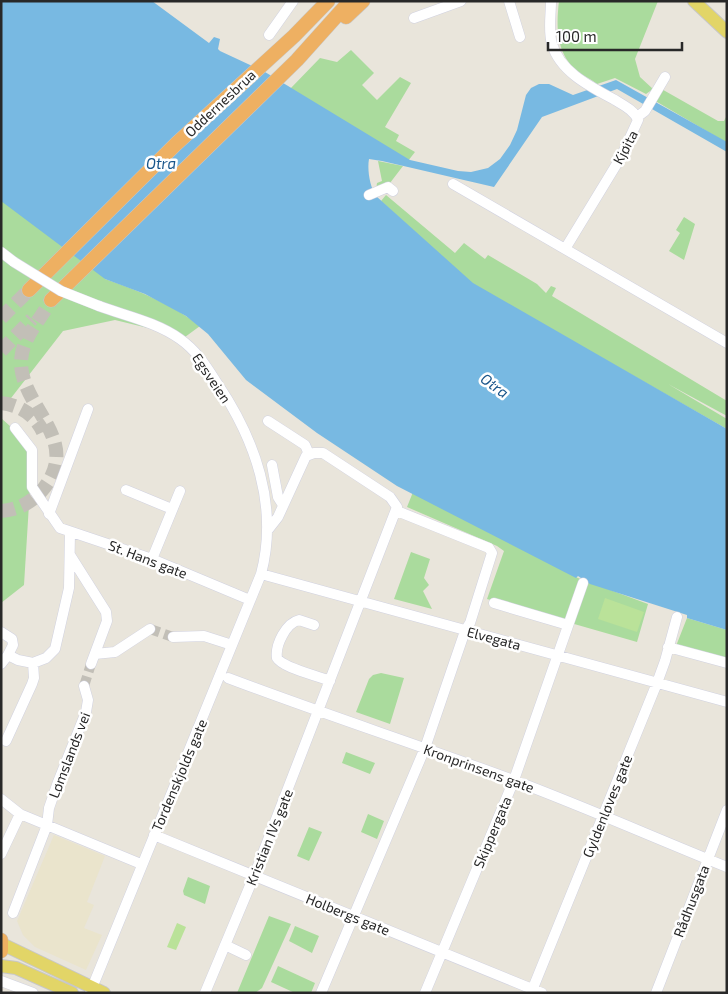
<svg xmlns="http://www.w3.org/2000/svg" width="728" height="994" font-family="'Exo 2',sans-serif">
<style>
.education{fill:#eae4cc}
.green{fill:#aadb9d}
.pitch{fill:#bae299}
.water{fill:#78b9e2}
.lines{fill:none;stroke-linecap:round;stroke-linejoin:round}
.minor-tunnel{stroke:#c2bfb7;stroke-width:10;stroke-dasharray:10 5;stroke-linecap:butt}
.highway-tunnel{stroke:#c2bfb7;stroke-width:14;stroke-dasharray:14 7;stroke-linecap:butt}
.minor-casing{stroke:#d1d2e0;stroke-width:11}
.major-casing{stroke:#c7c7c7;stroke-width:14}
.highway-casing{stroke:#c7c7c7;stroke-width:15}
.minor{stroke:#fff;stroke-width:10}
.major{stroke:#e2d567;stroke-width:12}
.highway{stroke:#eeb062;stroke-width:14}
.minor-bridge-casing{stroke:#d1d2e0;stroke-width:11;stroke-linecap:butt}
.minor-bridge{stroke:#fff;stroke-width:10}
.labels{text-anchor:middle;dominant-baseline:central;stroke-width:5;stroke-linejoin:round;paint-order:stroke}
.street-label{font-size:14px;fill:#282828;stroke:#fff}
.water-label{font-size:15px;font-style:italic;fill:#1a568b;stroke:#fff}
</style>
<rect width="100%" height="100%" fill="#e9e5db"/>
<path class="education" d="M54,835L105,856L87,902L94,905L84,928L102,935L86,970L35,947L23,935L17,921Z"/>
<path class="green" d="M559,1H658L635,59L640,77L653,89L646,94L615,78L597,84C591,79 583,76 577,71C556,53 556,27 559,1Z
M351,50L374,73L362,85L377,100L400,77L411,83L385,127L399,135L396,141L415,152L408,161L290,89L320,58L337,62Z
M1,80L105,279C139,291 172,304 200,326L185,337L115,320L63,331L1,411Z
M658,87L718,121H724L727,115V143L652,99Z
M378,161L403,166L380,196L376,190L377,183L382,181Z
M386,195L455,253L464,243L485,259L488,255L537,284L546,293L551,286L556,288L552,296L727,401V416L668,384L727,419V429L473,285L381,201Z
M684,217L695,224L684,260L669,251L680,233L676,230Z
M1,418L29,443L30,488L24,585L1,603Z
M413,492L578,578L648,604L637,642L487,599L504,551L497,546L407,507Z
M411,552L430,559L424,578L429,585L423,591L432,609L394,599Z
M687,618L727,630V659L676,646Z
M381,673L404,678L390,724L356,712L369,679L373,675Z
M346,752L375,763L370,774L342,763Z
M368,814L384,821L377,839L361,832Z
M309,827L322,832L309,861L297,856Z
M188,877L210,886L205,904L184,895L183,891Z
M269,916L291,924L262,988L255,993H237Z
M295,926L319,936L312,953L289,941Z
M278,966L315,983L311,993H295L271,982Z"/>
<path class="pitch" d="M605,598L644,612L637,632L598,619Z
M177,923L186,927L176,950L167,947Z"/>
<path class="water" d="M1,1H152L209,43L214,37L220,39L218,49L220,51L265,72L410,160L458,171L471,172L488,168L500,159L510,145L517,130L526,95L531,88L539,84H549L573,95L616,80L727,142V152L617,89L542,117L494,187L382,161L369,159C367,170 370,187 376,196L473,283L727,429V630L687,618V615L590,584L578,576L576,578L397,486L317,433L246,380L208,334L186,316L145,294L105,279L1,201Z"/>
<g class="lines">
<path class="minor-tunnel" d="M150,629L173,637
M84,686L91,664"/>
<path class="highway-tunnel" d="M1,318L29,290
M1,351L32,319
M1,403C20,405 35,415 43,432
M1,511C18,510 33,502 44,488C81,440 24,410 21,365C20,339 40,321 51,300"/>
<g class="minor-casing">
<path id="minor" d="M509,1L520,37
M551,1C551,15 548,31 552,44C560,72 591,87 615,100C623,105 634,110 638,120L621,157L565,249
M414,18L461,1
M269,35L293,1
M637,117L645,111L665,77
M453,184L727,343
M369,195L388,187L393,191
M1,252L14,262
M268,421L305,445L309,454
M15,428L32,450V487L60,528L152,559L250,600
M272,465L278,497L283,505
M126,490L172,509
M49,514L88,409
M70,555L106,612L107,621L91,664
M152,559L180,491
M261,574L727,702
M494,603L568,625
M314,625L299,620C286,623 275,645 277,658C283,668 316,675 330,681
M1,632L12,639L13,645L8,655
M173,637L204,636L232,645
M668,647L727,663
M95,654L115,652L150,629
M1,664L8,655L18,660L33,663L46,658L55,649L69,588L70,532
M228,678C323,714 419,745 513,780C585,807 655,838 727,867
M6,741L32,684L34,678L33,663
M1,799L20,814L141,864
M154,835L542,993
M1,854L20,814
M13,913L47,825L49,808L58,782L86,712L88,700L84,686
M225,945L246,955
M1,981L33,993
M90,993L261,574C279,506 255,439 217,383C206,366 197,351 180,339C156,322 126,316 99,306
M205,993L254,876L397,507L390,497L323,453H314L306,456L278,517L267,531
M321,993L425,748L465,631L470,623L492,553L489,548L397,511
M425,993L514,780L583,583
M531,993L657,683L665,661L677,617
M656,993L727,810"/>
</g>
<g class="major-casing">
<path id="major" d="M694,1L727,32
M2,944L104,993
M1,966L16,968L72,993"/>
</g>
<g class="highway-casing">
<path id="highway" d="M346,17L363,1
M29,290L176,144L294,36L328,1
M51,300L297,60L350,1
M1,940V951"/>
</g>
<use href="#minor" class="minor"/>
<use href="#major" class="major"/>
<use href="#highway" class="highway"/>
<g class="minor-bridge-casing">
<path id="minor-bridge" d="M14,262L61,291L99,306"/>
</g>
<use href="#minor-bridge" class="minor-bridge"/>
</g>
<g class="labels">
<g class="street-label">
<text transform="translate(220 103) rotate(-43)">Oddernesbrua</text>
<text transform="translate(625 147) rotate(-62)">Kjøita</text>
<text transform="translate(212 378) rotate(56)">Egsveien</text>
<text transform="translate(148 559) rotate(21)">St. Hans gate</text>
<text transform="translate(494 638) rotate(15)">Elvegata</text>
<text transform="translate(69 755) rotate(-69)">Lømslands vei</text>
<text transform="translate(479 768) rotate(20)">Kronprinsens gate</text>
<text transform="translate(179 775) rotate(-67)">Tordenskjolds gate</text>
<text transform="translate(607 806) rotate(-68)">Gyldenløves gate</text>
<text transform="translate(492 832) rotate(-67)">Skippergata</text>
<text transform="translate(269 837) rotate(-68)">Kristian IVs gate</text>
<text transform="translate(691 901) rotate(-69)">Rådhusgata</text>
<text transform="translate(348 914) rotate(22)">Holbergs gate</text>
</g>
<g class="water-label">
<text x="161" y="163">Otra</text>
<text transform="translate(495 385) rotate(36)">Otra</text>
</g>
</g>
<rect width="728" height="994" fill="none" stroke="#282828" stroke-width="5"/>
<path d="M548 42v8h134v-8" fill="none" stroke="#282828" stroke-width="2.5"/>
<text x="556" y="42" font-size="15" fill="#282828" stroke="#ffffff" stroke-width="4" paint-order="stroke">100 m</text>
</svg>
